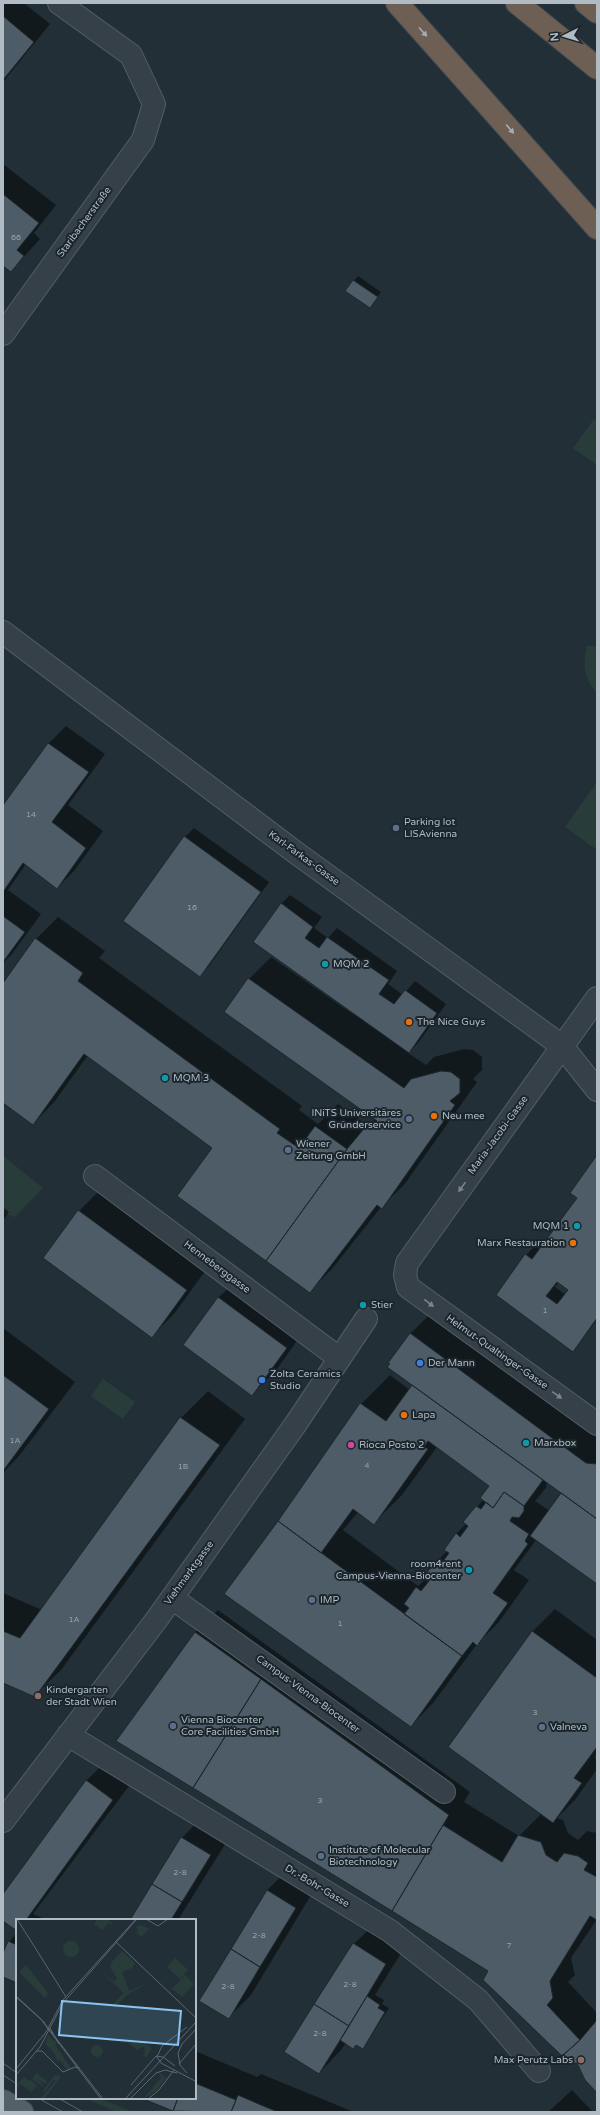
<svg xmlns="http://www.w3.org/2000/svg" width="600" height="2115" font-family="'Varela Round',sans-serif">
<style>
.green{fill:#283d3a}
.shadow{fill:#0007;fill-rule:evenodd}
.building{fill:#4d5c66;stroke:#1d272e;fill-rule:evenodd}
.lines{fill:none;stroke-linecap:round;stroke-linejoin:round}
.minor-casing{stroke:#535e66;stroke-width:24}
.major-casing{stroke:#424c54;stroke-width:24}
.highway-casing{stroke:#404b52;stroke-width:24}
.minor{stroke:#364048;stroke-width:22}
.major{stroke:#546068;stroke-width:22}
.highway{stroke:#6d5f53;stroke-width:22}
.tram{stroke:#58656f;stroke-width:1}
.oneway{fill:#a6adb3}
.oneway2{fill:#79848c}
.service-dot{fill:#5c6f8a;stroke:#1b252c;stroke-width:1.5}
.culture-dot{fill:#0f9aa8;stroke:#1b252c;stroke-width:1.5}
.food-dot{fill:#e8710a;stroke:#1b252c;stroke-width:1.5}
.shop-dot{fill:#3f7fe0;stroke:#1b252c;stroke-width:1.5}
.hotel-dot{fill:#d1479c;stroke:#1b252c;stroke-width:1.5}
.education-dot{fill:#8d6e63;stroke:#1b252c;stroke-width:1.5}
.labels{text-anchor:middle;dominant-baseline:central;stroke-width:4;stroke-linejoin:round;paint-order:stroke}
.number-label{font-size:8px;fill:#97a3ac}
.street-label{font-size:10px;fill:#b0bbc4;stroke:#1b252c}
.poi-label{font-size:10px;fill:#b0bbc4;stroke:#1b252c;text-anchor:start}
.inset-road{fill:none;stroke:#5b676f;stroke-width:1}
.view{fill:#89c3f1;fill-opacity:0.15;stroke:#89c3f1;stroke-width:2}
.inset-edge{fill:none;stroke:#b0bbc4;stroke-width:2}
</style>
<rect width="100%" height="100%" fill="#222f37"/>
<path class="green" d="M594,419L597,421V465L573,448Z
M587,646H597V693C584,678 582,665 587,646Z
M597,782V850L565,827Z
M3,1156L43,1188L15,1217L3,1213Z
M103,1379L135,1402L123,1419L91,1396Z
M84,2098H99L133,2112H117Z"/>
<path class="shadow" d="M3,3H24L50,24L3,82Z
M3,164L56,205L34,233L40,239L11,271L3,265Z
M358,276L381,292L374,302L347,290Z
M66,726L105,754L68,805L103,831L74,871L57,888L26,864L8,890L41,914L12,954L3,963V806L49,743Z
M194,828L269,882L209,966L200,975L185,837Z
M290,895L322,917L314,928L328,938L337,928L397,971L388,984L403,995L415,981L446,1004L418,1043L408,1053L426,1065L434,1057L464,1049L473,1050L482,1057V1070L473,1079L477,1082L404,1185L381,1207L332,1269L310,1291L213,1147L88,1055L55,1101L33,1124L3,1102V984L36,939L58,917L105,951L99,958L302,1106L299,1110L318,1124L338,1104L368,1126L375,1119L249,979L271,957L354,1015L356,1013L281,904Z
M597,1157V1320L573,1350L526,1255L535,1246L540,1250L578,1198ZM559,1281L569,1289L566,1295L555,1287Z
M101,1189L208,1267L174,1314L152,1336L79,1211Z
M3,1207L9,1212L3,1220Z
M241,1276L308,1325L275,1372L252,1394L218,1298Z
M437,1307L597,1425V1583L536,1540L514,1570L529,1580L499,1622L477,1644L433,1703L411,1726L278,1521L361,1404L390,1375L410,1390L413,1385L389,1363L411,1333ZM437,1447L491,1485L483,1500L465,1522L467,1523L457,1533L445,1549L447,1551L437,1561L427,1578L418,1586L343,1530L358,1512L374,1523L402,1495ZM547,1481L563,1493L550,1511L535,1501L546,1488Z
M3,1328L75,1382L19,1456L3,1473Z
M208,1391L245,1419L61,1670L34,1696L3,1682V1593L42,1610L181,1418Z
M555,1609L597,1640V1754L595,1756L597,1769L575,1800L557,1818L563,1820L568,1833L578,1840L587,1831L597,1833V1919L571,1958L575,1975L568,1982L597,2013V2092L577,2062L490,1970L117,1741L195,1632L218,1610L470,1792L464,1802L519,1836L541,1814L450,1747L533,1631Z
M108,1759L135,1778L33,1914L47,1920H17V1930L3,1920V1896L86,1781Z
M204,1815L232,1833L178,1920H131L182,1838Z
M290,1868L317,1885L251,1995L229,2017L201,2001L267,1890Z
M376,1922L408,1942L375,1995L384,2000L382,2004L389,2008L363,2048L356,2044L346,2043L341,2050L319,2073L285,2052L354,1944Z
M17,1933V1982L3,1976V1955L9,1942Z
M195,2051L257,2077L261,2074L354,2112H177L144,2098H195Z
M572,2090L593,2112H548Z"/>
<path class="building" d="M3,16L34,42L3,80Z
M3,194L39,223L17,250L24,256L11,272L3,266Z
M353,280L378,297L370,308L345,291Z
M48,743L89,772L52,822L86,848L57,889L23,863L3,892V805Z
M184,836L261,892L200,977L123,921Z
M281,903L313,927L305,938L319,948L327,937L389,980L379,994L394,1004L405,990L437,1013L409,1053L253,942Z
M3,916L25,932L3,962Z
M35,938L83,973L78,981L280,1129L277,1133L299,1148L315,1126L347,1149L266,1261L177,1196L212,1148L84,1054L33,1125L3,1103V983Z
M248,978L404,1088L411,1079L441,1071L451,1072L460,1079V1093L450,1101L455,1105L382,1209L377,1205L310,1293L266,1261L347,1149L367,1125L372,1128L377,1121L224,1012Z
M597,1155V1318L573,1352L496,1295L525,1254L532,1259L577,1198L570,1193ZM557,1282L568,1290L557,1304L546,1296Z
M78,1210L187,1290L152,1338L43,1258Z
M218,1297L287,1348L252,1396L183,1345Z
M410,1333L586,1463L597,1464V1519L387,1367L390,1364L388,1363Z
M3,1375L49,1409L3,1471Z
M412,1385L543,1480L524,1506L504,1492L493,1508L480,1498L489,1486L428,1441L424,1447L428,1449L374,1525L353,1509L321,1553L278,1521L360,1403L386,1421Z
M180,1417L220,1445L35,1697L3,1683V1631L20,1638Z
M504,1492L524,1506V1511L519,1518L512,1517L510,1521L529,1534L525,1541L528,1544L493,1593L508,1603L477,1646L473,1642L462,1656L404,1614L409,1608L404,1604L416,1587L421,1591L429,1581L424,1577L436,1560L441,1564L449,1553L444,1550L456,1533L460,1537L468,1526L463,1522L476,1506L481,1509L486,1502L493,1508Z
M561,1493L597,1519V1584L530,1536Z
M278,1521L462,1656L411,1727L224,1594Z
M532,1631L597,1678V1747L574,1778L582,1783L553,1823L448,1747Z
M195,1632L261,1679L193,1788L116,1741Z
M261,1679L449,1815L392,1911L193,1788Z
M86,1780L113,1800L26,1920H17V1931L3,1921V1894Z
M443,1825L502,1862L518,1835L541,1842L546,1855L557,1862L564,1853L578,1856L588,1863L584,1870L597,1877V1920L590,1916L550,1981L553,1998L547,2005L580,2040L562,2056L483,1980L488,1971L392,1911Z
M181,1837L211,1855L182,1902L152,1884Z
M152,1884L182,1902L171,1920H130Z
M267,1890L296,1908L260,1967L231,1949Z
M8,1941L17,1945V1983L3,1977V1953Z
M353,1943L386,1964L349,2026L314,2004Z
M231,1949L260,1967L229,2019L199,2001Z
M367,1996L380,2005L378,2008L385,2012L363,2049L356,2045L353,2049L340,2040Z
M314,2004L349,2026L319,2074L284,2052Z
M597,2020V2093L585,2080L577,2063L569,2064L562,2056L580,2040Z
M195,2083L236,2100L231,2112L173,2111L178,2098H195Z
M238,2095L261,2105L278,2112H231Z
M141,2098H178L173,2111Z"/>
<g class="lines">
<g class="minor-casing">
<path id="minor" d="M3,334L143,140L154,104L131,55L59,3
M3,632L295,852L562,1046L597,1090
M597,998L407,1263L405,1275L408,1287L597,1424
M95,1176L339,1358
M172,1598L444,1792
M68,1735L390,1931L478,2000L539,2071
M3,1821L157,1619L295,1425L366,1319"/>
</g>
<g class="major-casing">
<path id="major" d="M3,2101L22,2112"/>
</g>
<g class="highway-casing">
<path id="highway" d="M397,3L597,228
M517,3L597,68
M586,3L597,12"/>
</g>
<use href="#minor" class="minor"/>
<use href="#major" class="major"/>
<use href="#highway" class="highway"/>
<path class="tram" d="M3,2063L17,2073
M3,2075L17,2084
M38,2098L63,2112
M58,2098L83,2112"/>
</g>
<defs><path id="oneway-solid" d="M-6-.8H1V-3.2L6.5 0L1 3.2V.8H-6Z"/></defs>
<g class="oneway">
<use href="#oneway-solid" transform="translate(423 32) rotate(48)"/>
<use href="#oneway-solid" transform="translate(510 129) rotate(49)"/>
</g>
<g class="oneway2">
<use href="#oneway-solid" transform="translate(462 1187) rotate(126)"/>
<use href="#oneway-solid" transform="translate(429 1303) rotate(38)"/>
<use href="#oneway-solid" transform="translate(557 1395) rotate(35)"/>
</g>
<g class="service-dot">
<circle cx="396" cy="828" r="4"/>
<circle cx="409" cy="1119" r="4"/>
<circle cx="288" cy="1150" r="4"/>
<circle cx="312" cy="1600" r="4"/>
<circle cx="173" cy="1726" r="4"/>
<circle cx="542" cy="1727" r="4"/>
<circle cx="321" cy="1856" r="4"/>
</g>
<g class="culture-dot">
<circle cx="325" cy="964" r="4"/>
<circle cx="165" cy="1078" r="4"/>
<circle cx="577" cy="1226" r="4"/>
<circle cx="363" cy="1305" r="4"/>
<circle cx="526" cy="1443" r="4"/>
<circle cx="469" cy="1570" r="4"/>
</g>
<g class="food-dot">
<circle cx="409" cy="1022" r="4"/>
<circle cx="434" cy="1116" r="4"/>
<circle cx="573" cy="1243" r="4"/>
<circle cx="404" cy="1415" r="4"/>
</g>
<g class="shop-dot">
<circle cx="420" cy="1363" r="4"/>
<circle cx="262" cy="1380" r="4"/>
</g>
<circle class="hotel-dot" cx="351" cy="1445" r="4"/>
<g class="education-dot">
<circle cx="38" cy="1696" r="4"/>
<circle cx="581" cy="2060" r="4"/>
</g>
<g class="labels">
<g class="number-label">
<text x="16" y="237">66</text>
<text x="31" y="814">14</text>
<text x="192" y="907">16</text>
<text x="545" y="1310">1</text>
<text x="15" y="1440">1A</text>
<text x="367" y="1465">4</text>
<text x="183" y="1466">1B</text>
<text x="74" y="1619">1A</text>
<text x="340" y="1623">1</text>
<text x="535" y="1712">3</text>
<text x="320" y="1800">3</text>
<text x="180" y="1872">2-8</text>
<text x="259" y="1935">2-8</text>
<text x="509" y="1945">7</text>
<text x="350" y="1984">2-8</text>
<text x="228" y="1986">2-8</text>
<text x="320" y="2033">2-8</text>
</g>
<g class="street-label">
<text transform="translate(84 222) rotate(-54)">Staribacherstraße</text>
<text transform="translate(304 858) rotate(36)">Karl-Farkas-Gasse</text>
<text transform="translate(498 1135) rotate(-54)">Maria-Jacobi-Gasse</text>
<text transform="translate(217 1267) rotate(37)">Henneberggasse</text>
<text transform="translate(497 1352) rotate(35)">Helmut-Qualtinger-Gasse</text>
<text transform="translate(189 1573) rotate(-54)">Viehmarktgasse</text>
<text transform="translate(308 1694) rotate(36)">Campus-Vienna-Biocenter</text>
<text transform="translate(317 1886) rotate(31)">Dr.-Bohr-Gasse</text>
</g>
<g class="poi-label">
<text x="404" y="822">Parking lot<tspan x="404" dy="12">LISAvienna</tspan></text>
<text x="333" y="964">MQM 2</text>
<text x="417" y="1022">The Nice Guys</text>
<text x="173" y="1078">MQM 3</text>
<text x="401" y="1113" text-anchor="end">INiTS Universitäres<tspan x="401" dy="12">Gründerservice</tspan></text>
<text x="442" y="1116">Neu mee</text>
<text x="296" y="1144">Wiener<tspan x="296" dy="12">Zeitung GmbH</tspan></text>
<text x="569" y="1226" text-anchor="end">MQM 1</text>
<text x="565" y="1243" text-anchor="end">Marx Restauration</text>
<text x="371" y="1305">Stier</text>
<text x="428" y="1363">Der Mann</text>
<text x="270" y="1374">Zolta Ceramics<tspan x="270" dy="12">Studio</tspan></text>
<text x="412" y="1415">Lapa</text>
<text x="534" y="1443">Marxbox</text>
<text x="359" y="1445">Rioca Posto 2</text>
<text x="461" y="1564" text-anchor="end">room4rent<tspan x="461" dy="12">Campus-Vienna-Biocenter</tspan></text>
<text x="320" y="1600">IMP</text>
<text x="46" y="1690">Kindergarten<tspan x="46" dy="12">der Stadt Wien</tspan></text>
<text x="181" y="1720">Vienna Biocenter<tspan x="181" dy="12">Core Facilities GmbH</tspan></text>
<text x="550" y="1727">Valneva</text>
<text x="329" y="1850">Institute of Molecular<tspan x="329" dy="12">Biotechnology</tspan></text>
<text x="573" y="2060" text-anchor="end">Max Perutz Labs</text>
</g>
</g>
<g transform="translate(16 1919)">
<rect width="180" height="180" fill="#222f37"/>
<path d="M81,0H92L97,6L92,4L87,11L78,5ZM125,6L133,10L125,18L120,13L122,11L120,8ZM47 30a8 8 0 1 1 16 0a8 8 0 1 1-16 0ZM106,32L119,44L116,49L106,53L113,72L131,64L111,76L98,89L97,85L108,74L85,53L98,63L101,59L94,48L95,44ZM159,39L172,51L164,60L151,48ZM10,46L32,74L29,79L3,53ZM169,56L178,65L166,78L156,70ZM32,116L41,124L39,126L55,149L51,151L44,141L42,143L37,132L29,125ZM116,120L121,124L126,122L136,129L131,138L127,137L129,134L128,127L121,131L112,124ZM75 132a6 6 0 1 1 12 0a6 6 0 1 1-12 0ZM142,152L150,159L140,172L127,180L145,159ZM20,154L31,162L29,165L22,160L28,168L16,160ZM44,156L43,160L28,180H24L40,162L37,161L29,173L27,172L38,157ZM8,158L13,162L15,161L26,171L20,167L15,173L3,164V169L0,166Z" fill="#283d3a"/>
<path class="inset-road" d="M1,0L50,78M130,0L142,7L152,0M99,22L180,99M0,77L26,101L87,180M0,78L29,104M27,103L85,180M171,108L146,127L141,138L145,144L179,162M34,109L43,125M20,132H26L47,153L59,148L63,149M163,145L180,125M0,150L30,113L47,81L120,0M171,154L164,146L162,134L166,125L180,110M0,156L24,128L47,84L121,0M115,166L140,137L147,138L159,147M109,180L180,103M114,180L140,154L149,151L161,154M132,180L143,171L158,151"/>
<path class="view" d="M46,82L165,92L162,126L43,116Z"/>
<rect width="180" height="180" class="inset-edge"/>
</g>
<rect width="600" height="2115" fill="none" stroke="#b0bbc4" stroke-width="8"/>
<g transform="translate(564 36) rotate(265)" stroke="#1b252c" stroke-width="3" paint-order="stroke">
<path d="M0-3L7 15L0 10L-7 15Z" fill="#b0bbc4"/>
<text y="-6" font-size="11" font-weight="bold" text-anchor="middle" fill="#b0bbc4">N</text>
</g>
</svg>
